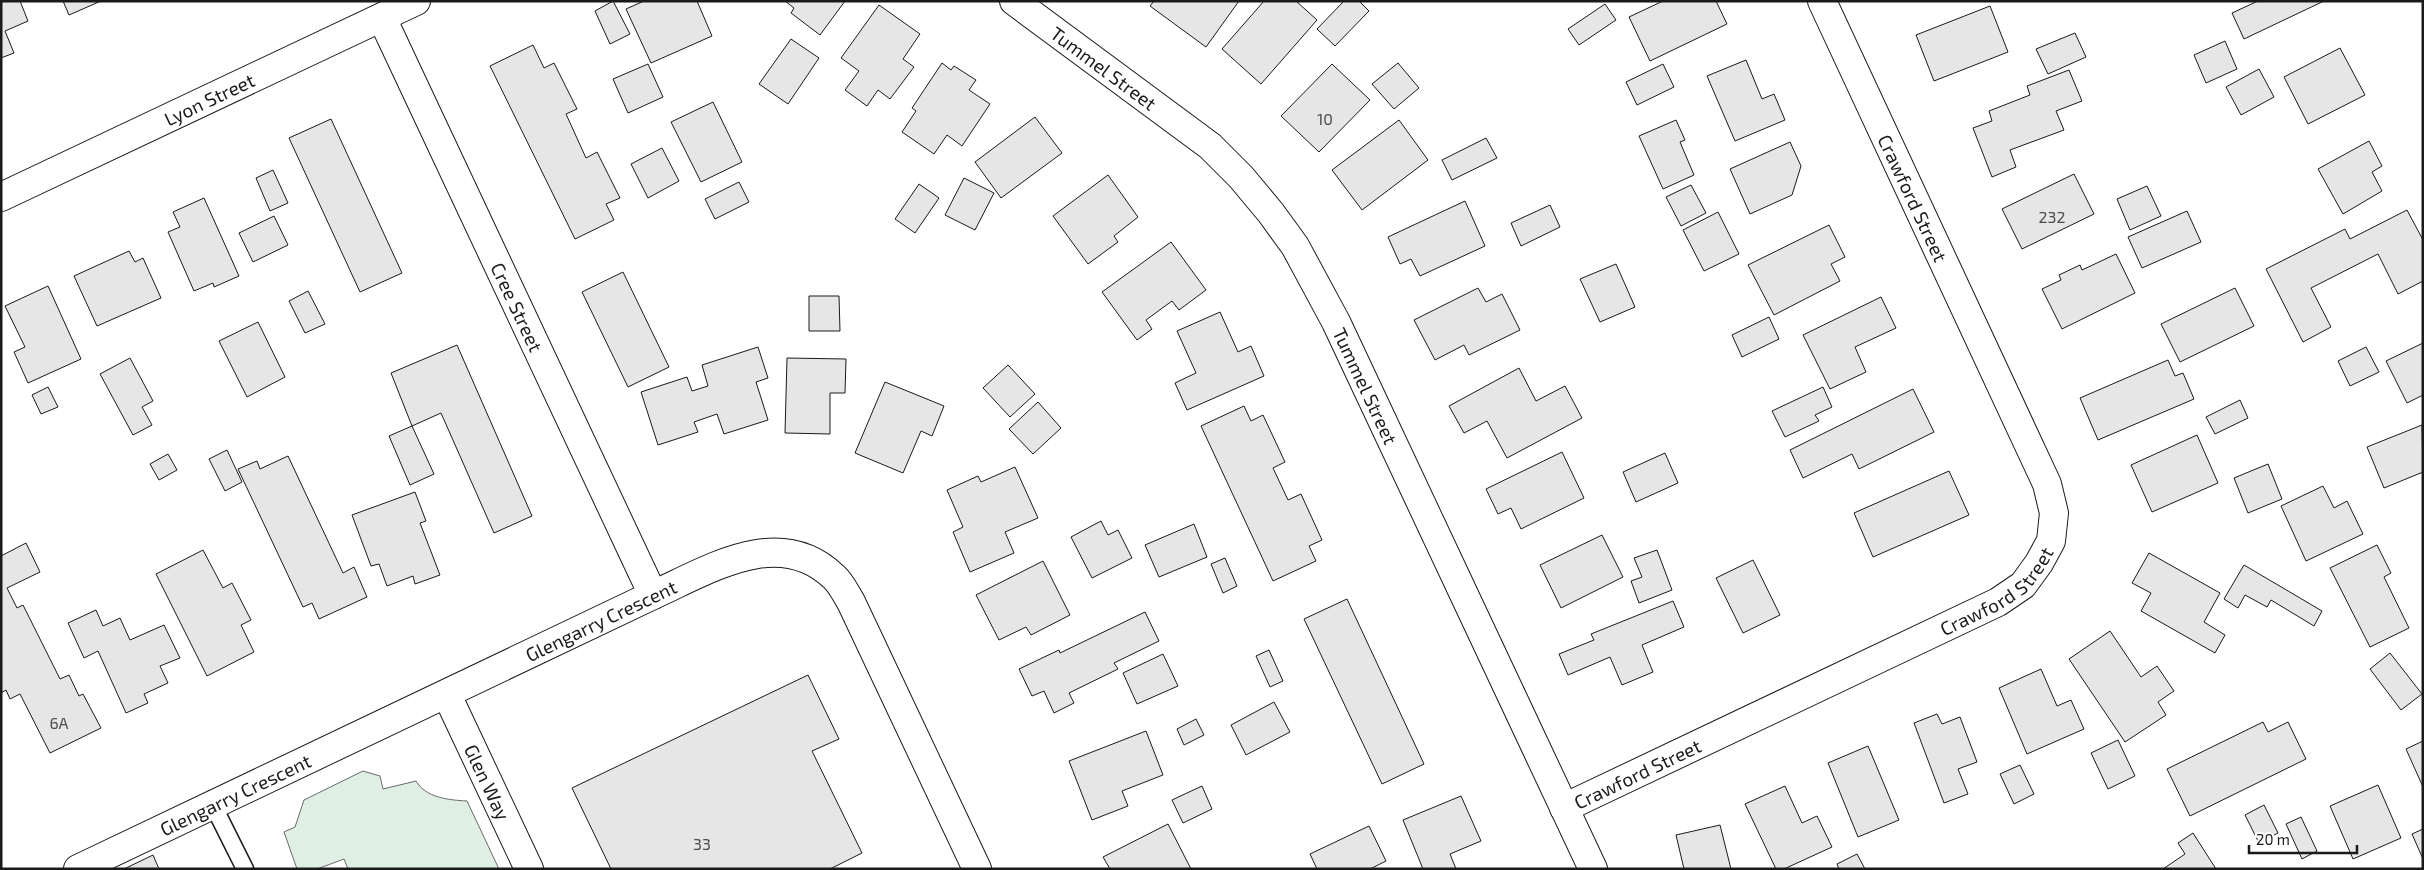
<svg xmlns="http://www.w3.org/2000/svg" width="2424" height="870" font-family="'Exo 2',sans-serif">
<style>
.green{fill:#e0efe3;stroke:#6a6a6a}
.building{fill:#e6e6e6;stroke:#1a1a1a}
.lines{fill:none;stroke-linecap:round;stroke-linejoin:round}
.service-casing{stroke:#1a1a1a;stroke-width:19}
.minor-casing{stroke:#1a1a1a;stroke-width:30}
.service{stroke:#fff;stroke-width:16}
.minor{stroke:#fff;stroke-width:28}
.labels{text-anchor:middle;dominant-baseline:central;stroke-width:4;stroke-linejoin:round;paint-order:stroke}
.number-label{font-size:16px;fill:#4d4d4d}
.street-label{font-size:19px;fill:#1a1a1a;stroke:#fff}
</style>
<rect width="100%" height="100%" fill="#fff"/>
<path class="green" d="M363,771L380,776L383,789L416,781C426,798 449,800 467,801L499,869H348L344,859L317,869H297L284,832L295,827L304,800Z"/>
<path class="building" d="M1,1H20L28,21L5,31L14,53L1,58Z
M63,1H101L69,15Z
M613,1L630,34L610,44L595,11Z
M644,1H697L712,36L651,63L626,9Z
M785,1H845L820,35L791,13L794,8Z
M1154,1H1239L1206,47L1150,6Z
M1264,1H1296L1317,20L1261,84L1222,49Z
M1344,1H1359L1369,11L1335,46L1317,29Z
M1663,1H1716L1727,24L1650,61L1629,17Z
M2258,1H2324L2244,39L2232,13Z
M1605,4L1616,20L1579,45L1568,29Z
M879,5L920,34L903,59L914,67L890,99L878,90L867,106L845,90L859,71L841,58Z
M1990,6L2008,52L1934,81L1916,35Z
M2075,33L2086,57L2048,74L2036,49Z
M791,39L819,58L788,104L759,84Z
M2225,41L2237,69L2206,83L2194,55Z
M533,45L544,68L554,63L577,109L566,114L586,158L597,152L620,198L606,204L614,220L575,239L490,66Z
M2340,48L2365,95L2308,124L2284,77Z
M1746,60L1762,99L1774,94L1785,120L1735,141L1707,76Z
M942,63L951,70L954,66L976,80L969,90L990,104L962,146L947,135L934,154L902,132L916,111L912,108Z
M1398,63L1419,88L1394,109L1372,84Z
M648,64L663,97L628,113L613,79Z
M1332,64L1370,100L1319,152L1281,116Z
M1663,64L1674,87L1637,105L1626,82Z
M2259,69L2274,97L2241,115L2226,87Z
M2069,70L2082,101L2056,111L2064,130L2010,150L2016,167L1992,177L1973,128L1992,121L1989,111L2030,95L2027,86Z
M713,102L742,162L701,182L671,122Z
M1035,117L1062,153L1001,198L975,162Z
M331,119L402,273L360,292L289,138Z
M1399,120L1428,160L1362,210L1332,170Z
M1676,120L1685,140L1680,142L1694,175L1663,189L1639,136Z
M1486,138L1497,158L1452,180L1442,160Z
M2369,141L2382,166L2372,172L2382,191L2343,214L2318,169Z
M1790,142L1801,166L1792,195L1750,214L1730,169Z
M662,148L679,181L648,198L631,164Z
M273,170L288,203L270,211L256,178Z
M2074,174L2094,214L2022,249L2002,209Z
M1108,175L1138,217L1114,236L1118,242L1088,264L1053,216Z
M964,178L994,193L975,230L945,215Z
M739,182L749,202L715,219L705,199Z
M919,184L939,198L915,233L895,219Z
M1691,185L1706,213L1681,226L1666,197Z
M2147,186L2161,216L2130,230L2117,199Z
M204,198L239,276L214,287L213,283L194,291L168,232L180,227L173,212Z
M1465,201L1485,246L1420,276L1411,259L1400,264L1388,237Z
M1550,205L1560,227L1521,246L1511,223Z
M2407,210L2423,240V281L2398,294L2378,254L2317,285L2311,288L2331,327L2303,342L2266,269L2345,229L2350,239Z
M2187,211L2201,242L2142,268L2128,237Z
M1718,212L1739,254L1704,271L1683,230Z
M274,216L288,245L253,262L239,233Z
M1829,225L1845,257L1831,264L1840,281L1774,315L1748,265Z
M1171,242L1206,290L1179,310L1172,301L1146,320L1152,329L1137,340L1102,292Z
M129,251L135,262L143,258L161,298L97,326L74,276Z
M2116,254L2135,293L2062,329L2042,289L2061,280L2059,275L2080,265L2082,270Z
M1616,264L1635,307L1600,322L1580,279Z
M623,272L669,367L628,387L582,292Z
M48,286L81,359L28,383L14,352L25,347L5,306Z
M1478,288L1486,302L1502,294L1520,330L1469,355L1464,345L1435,360L1414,320Z
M2235,288L2254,326L2180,362L2161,324Z
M308,291L325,324L305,333L289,301Z
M809,296H839L840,331H809Z
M1881,297L1896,328L1855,347L1866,372L1830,389L1803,335Z
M1220,312L1238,352L1251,346L1264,376L1187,410L1175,383L1196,373L1177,331Z
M1769,317L1779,339L1742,357L1732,335Z
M258,322L285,377L247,397L219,341Z
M2423,343V395L2407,403L2386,361Z
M457,345L532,516L494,533L441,413L412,426L391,373Z
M758,347L768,378L756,382L768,420L724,434L717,414L694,422L698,432L658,445L641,392L687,377L692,391L708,386L702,365Z
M2366,347L2379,372L2350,386L2338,361Z
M130,358L153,401L142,407L152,425L133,435L100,374Z
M787,358L846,359L845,393H830V434L785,433Z
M2168,360L2175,376L2183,373L2194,399L2098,440L2080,398Z
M1008,365L1035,394L1010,417L983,388Z
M1519,368L1536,401L1565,386L1582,418L1507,458L1487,421L1464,433L1449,406Z
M885,382L944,406L932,436L921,431L903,473L855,453Z
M48,387L58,407L41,414L32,395Z
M1823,387L1832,407L1815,415L1819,421L1785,437L1772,411Z
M1913,389L1934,432L1859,469L1852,454L1803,478L1790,450Z
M2240,400L2248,418L2215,434L2206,417Z
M1038,402L1061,428L1033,454L1009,429Z
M1244,406L1251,421L1263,415L1285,462L1273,468L1288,500L1301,494L1322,540L1309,546L1316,561L1273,581L1201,426Z
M2422,425L2423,472L2384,488L2367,447Z
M412,426L434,474L410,485L389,436Z
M2197,435L2218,483L2152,512L2131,465Z
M227,450L242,482L225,491L209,459Z
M1562,452L1584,498L1521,529L1511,508L1498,514L1486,489Z
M1665,453L1678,483L1636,502L1623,472Z
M168,454L177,470L159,480L150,464Z
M288,456L343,573L354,567L367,597L319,619L312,603L303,607L238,469L257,461L260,469Z
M2268,464L2282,499L2248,513L2234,478Z
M1015,467L1038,518L1005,532L1014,553L970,572L953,532L963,527L947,490L978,476L981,482Z
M1949,471L1969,515L1873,557L1854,513Z
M2323,486L2334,508L2347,501L2363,534L2306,561L2281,506Z
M415,492L426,521L420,523L440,575L415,584L413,576L387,586L379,564L371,566L352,515Z
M1101,521L1108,535L1118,530L1132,558L1092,578L1071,537Z
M1194,524L1207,557L1159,577L1145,545Z
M1602,535L1623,577L1561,608L1540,565Z
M26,543L40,572L7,588L17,608L23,605L60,679L69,675L79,696L83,694L101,728L50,753L20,694L10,699L6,690L1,693V556Z
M2377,545L2391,573L2384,577L2409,628L2370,647L2330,568Z
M203,550L223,588L232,583L251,620L241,625L254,652L207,676L156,574Z
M1657,550L1672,590L1639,603L1631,581L1642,577L1634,558Z
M2149,553L2220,593L2204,622L2225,635L2215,653L2141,611L2151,593L2132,583Z
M1225,558L1237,586L1223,593L1211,564Z
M1753,560L1780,615L1743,633L1716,578Z
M1043,561L1070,615L1031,635L1026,627L999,640L976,595Z
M2244,565L2322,611L2314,626L2271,600L2267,607L2245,595L2238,608L2224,599Z
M1347,599L1424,764L1382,784L1304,619Z
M1673,601L1684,627L1642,645L1653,672L1622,685L1610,657L1568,675L1559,654L1594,640L1591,634Z
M96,610L103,626L120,618L130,640L164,625L180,658L160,666L168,683L144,694L148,703L126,713L98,651L84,658L68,623Z
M1145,612L1159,641L1114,663L1118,669L1069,693L1074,703L1054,713L1044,691L1032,696L1019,669L1059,650L1060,653Z
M2110,631L2141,677L2157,666L2174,691L2158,702L2166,715L2125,742L2069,659Z
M1269,650L1283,681L1270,687L1256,656Z
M2390,653L2422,694L2401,710L2370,669Z
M1163,654L1178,686L1137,704L1123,673Z
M2041,669L2057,706L2071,700L2084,729L2027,754L1999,688Z
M808,675L839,739L812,751L862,853L830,869H611L572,788Z
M1274,702L1290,732L1246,755L1231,725Z
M1937,714L1942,724L1960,717L1977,762L1958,769L1968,794L1944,803L1914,723Z
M1196,719L1204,735L1184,745L1177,729Z
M2263,722L2268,732L2288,722L2306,759L2190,816L2167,769Z
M1146,731L1163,775L1122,791L1128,806L1092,820L1069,761Z
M2118,740L2135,776L2108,789L2091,753Z
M2423,741V787L2406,749Z
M1868,746L1899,820L1858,837L1828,763Z
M2020,765L2034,794L2014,804L2000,774Z
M2378,785L2401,838L2353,859L2330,806Z
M1202,786L1212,809L1183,823L1172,800Z
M1785,786L1802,823L1817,816L1832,847L1784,869H1776L1745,804Z
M1461,796L1481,841L1450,854L1456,869H1423L1403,820Z
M2264,805L2278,833L2259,843L2245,815Z
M2301,817L2317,851L2302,859L2286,824Z
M1168,824L1191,869H1110L1103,857Z
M1720,825L1731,869H1684L1676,835Z
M1369,826L1386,861L1370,869H1317L1310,854Z
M2423,829V859L2412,834Z
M2193,833L2216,869H2163L2185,854L2178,843Z
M1857,854L1865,869H1839L1837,864Z
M153,855L159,869H124Z"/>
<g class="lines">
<g class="service-casing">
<path id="service" d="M213,805L245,869"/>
</g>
<g class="minor-casing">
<g id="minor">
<path id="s1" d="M1014,1L1210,146L1241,177L1271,213L1295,246L1336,322L1593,869"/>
<path id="s2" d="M382,18L653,595"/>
<path id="s3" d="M1,197L416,1"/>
<path id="s4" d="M447,695L529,869"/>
<path id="s5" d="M1564,808L1998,602L2023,585L2039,563L2051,541L2054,513L2047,484L1822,1"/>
<path id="s6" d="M78,869L653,595C709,570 779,524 834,577C841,583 846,594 851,602L977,869"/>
</g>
</g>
<use href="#service" class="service"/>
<use href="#minor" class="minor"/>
</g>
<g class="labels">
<g class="number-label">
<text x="1325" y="118">10</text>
<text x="2052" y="216">232</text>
<text x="59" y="722">6A</text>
<text x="702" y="843">33</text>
</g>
<g class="street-label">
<text stroke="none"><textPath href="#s1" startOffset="112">Tummel Street</textPath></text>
<text stroke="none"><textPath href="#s3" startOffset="230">Lyon Street</textPath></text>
<text transform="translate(1913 198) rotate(65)">Crawford Street</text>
<text stroke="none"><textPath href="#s2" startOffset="319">Cree Street</textPath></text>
<text stroke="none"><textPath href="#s1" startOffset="532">Tummel Street</textPath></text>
<text stroke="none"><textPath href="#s5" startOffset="486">Crawford Street</textPath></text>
<text stroke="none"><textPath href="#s6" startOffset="579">Glengarry Crescent</textPath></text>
<text stroke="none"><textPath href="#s5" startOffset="81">Crawford Street</textPath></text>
<text stroke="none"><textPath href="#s4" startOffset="96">Glen Way</textPath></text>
<text stroke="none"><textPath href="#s6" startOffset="174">Glengarry Crescent</textPath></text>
</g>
</g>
<rect width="2424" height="870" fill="none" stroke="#1a1a1a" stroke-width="5"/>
<path d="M2249 845v8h108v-8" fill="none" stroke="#1a1a1a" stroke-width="2.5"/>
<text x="2256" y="845" font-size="15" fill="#1a1a1a" stroke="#ffffff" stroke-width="4" paint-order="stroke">20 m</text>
</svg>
